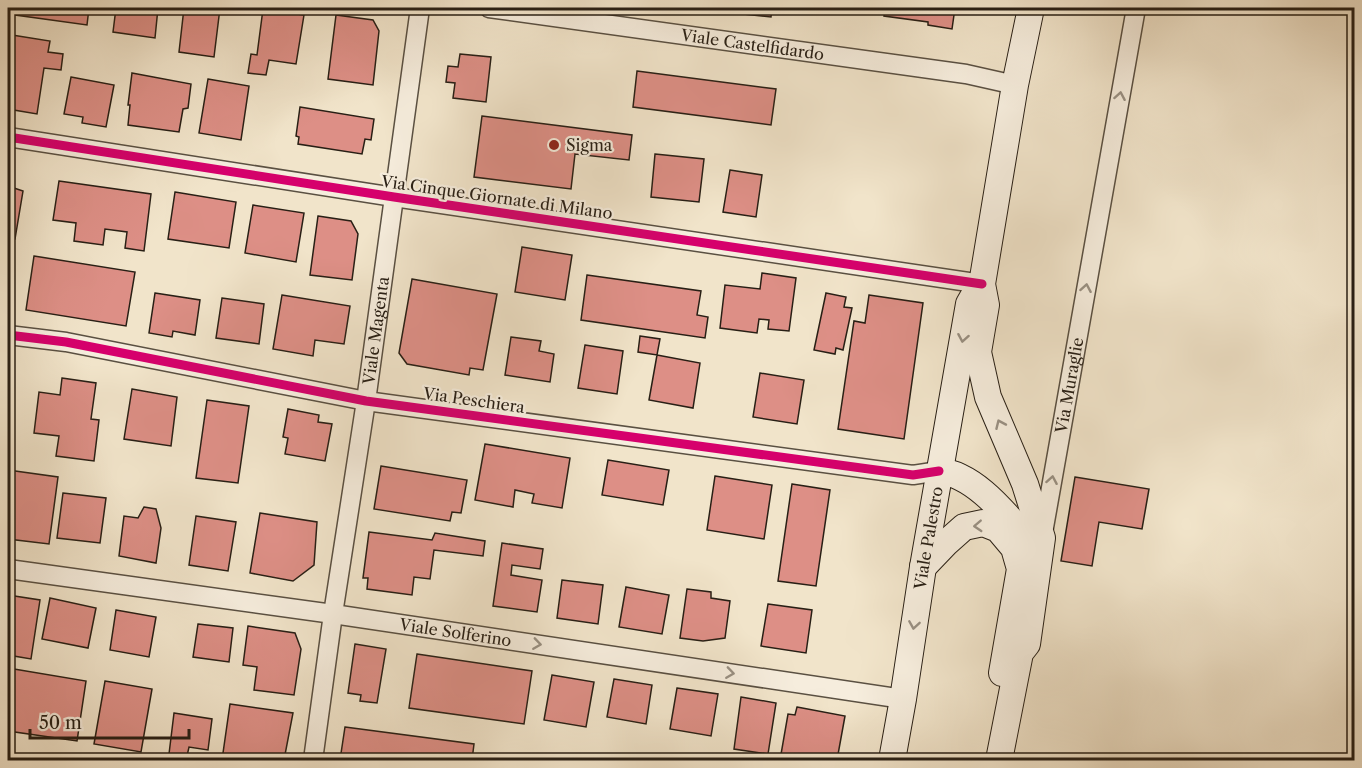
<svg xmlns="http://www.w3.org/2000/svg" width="1362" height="768" font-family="'Libre Caslon Text',serif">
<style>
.building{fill:#dd8f86;stroke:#281f15;stroke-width:1.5}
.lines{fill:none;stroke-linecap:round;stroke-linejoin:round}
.street-casing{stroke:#5a5042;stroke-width:21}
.secondary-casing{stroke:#281f15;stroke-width:28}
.street{stroke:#f6eddd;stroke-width:18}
.secondary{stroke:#f6eddd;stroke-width:26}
.cycleway-casing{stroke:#f6eddd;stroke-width:13}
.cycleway{stroke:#d6006c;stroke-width:9}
.oneway{stroke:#999083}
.poi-dot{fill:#8f2418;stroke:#f6eddd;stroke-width:2}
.labels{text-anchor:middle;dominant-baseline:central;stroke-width:4.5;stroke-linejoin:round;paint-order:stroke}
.street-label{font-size:16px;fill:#281f15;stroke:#f6eddd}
.poi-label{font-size:16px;fill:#281f15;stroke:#f6eddd;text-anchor:start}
</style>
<rect width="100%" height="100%" fill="#f1e4ca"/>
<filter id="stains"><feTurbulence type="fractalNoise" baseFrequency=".00333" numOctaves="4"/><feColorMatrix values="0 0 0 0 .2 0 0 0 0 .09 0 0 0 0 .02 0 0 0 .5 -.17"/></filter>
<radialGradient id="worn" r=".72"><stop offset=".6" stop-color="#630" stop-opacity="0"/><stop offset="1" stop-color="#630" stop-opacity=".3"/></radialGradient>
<path class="building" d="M8,8H89L87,25L8,14Z
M116,8H158L155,38L113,32Z
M184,8H220L214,57L179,52Z
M726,8H772L771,17L725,12Z
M885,8H955L952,29L928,25V22L884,16Z
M263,9L304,15L296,64L269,60L266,75L248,73L251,54L257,55Z
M336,15L373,20L379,31L373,85L328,79Z
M12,35L50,41L48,52L63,54L61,70L44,68L37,114L8,109V52H9Z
M460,54L491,57L486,102L453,98L455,83L446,82L448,66L458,67Z
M637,71L776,89L771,125L633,107Z
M132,73L191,84L188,108L183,109L179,132L128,125L130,105H128Z
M71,77L114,85L106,127L82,123L83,117L64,114Z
M208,79L249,86L241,140L199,133Z
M300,107L374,119L371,140L365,139L362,154L298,144L299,137L296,136Z
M482,116L632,135L629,160L575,154L571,189L474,177Z
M655,154L704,159L699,202L651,197Z
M730,170L762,175L756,217L723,212Z
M59,181L151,194L144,251L125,248L127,232L105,229L103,245L74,241L76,223L53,220Z
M8,186L23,191L15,239L8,238Z
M175,192L236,202L229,248L168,239Z
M253,205L304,213L296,262L245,253Z
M318,216L351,221L358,234L352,280L310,275Z
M522,247L572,255L565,300L515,292Z
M34,256L135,272L126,326L26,310Z
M762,273L796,278L789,331L768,329L769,320L759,319L757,333L720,328L725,285L760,289Z
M587,275L701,291L697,315L708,317L705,338L581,320Z
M412,279L497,294L483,370L470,368L469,375L407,364L399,353Z
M155,293L200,300L195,335L173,331L172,337L149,333Z
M826,293L846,297L844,307L852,308L843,350L836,348L835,354L814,350Z
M282,295L350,306L344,344L315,340L313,356L273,349Z
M869,295L923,303L904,439L838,429L854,321L865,323Z
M222,298L264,304L259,344L216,338Z
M640,336L660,339L657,355L638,352Z
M511,337L541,341L539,351L554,354L550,382L505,375Z
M585,345L623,351L617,394L578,388Z
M657,355L700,363L693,408L649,400Z
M760,373L804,380L797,424L753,417Z
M62,378L96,383L91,419L99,420L94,461L56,456L59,436L34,433L39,392L60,395Z
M132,389L177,397L171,446L124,439Z
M207,400L249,406L238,483L196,478Z
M288,409L319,415L318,422L332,424L325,461L285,454L288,438L283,437Z
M485,444L570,458L562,508L532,503L534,494L515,490L513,507L475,500Z
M608,460L669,470L663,505L602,495Z
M381,466L467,480L461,513L452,512L450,521L374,509Z
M8,470L58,477L49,544L8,539Z
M715,476L772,485L764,539L707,530Z
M1075,477L1149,489L1142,529L1099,522L1092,566L1061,561Z
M792,484L830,490L816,586L778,581Z
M63,493L106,498L100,543L57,538Z
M144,507L156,509L161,528L156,563L119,556L124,516L138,518Z
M260,513L317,522L314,565L293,581L250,573Z
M196,516L236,522L228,571L189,565Z
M369,532L432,540L435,533L485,541L483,556L434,550L430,579L414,577L412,595L367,589L368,578H363Z
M502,543L543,549L540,569L512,565L511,575L542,580L537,612L493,606Z
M562,580L603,585L598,624L557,618Z
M626,587L669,595L662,634L619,627Z
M687,589L711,592V598L730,601L725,638L703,641L680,638Z
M8,595L40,600L31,659L8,655Z
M50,598L96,608L88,648L42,639Z
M768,604L812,610L806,653L761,646Z
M116,610L156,617L149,657L110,650Z
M198,624L233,628L229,662L193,657Z
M248,626L295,633L301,649L294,695L254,690L257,667L243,665Z
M355,644L386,649L377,703L360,701L361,695L348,693Z
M417,654L532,671L524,724L409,708Z
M8,668L86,681L77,741L8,731Z
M552,675L594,682L586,727L544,720Z
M614,679L652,685L646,724L607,717Z
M105,681L152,689L141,752L94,744Z
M677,688L718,694L711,736L670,729Z
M741,697L776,703L768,754L734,749Z
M230,704L293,713L284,760H222Z
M797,707L845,716L837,760H780L788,714L795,715Z
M174,713L212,719L208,750L189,747L187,756L169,754Z
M345,727L474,744L472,760H340Z"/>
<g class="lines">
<g class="street-casing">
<g id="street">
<path id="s1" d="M489,8L966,74L1015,85"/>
<path d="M8,137L394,197L982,284"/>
<path d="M8,335L66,342L366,401L913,475L939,471"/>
<path id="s2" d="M1043,533L1136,8"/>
<path id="s3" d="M8,569L333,614L903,699"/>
<path id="s4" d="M313,760L333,614L366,401L420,8"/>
</g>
</g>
<g class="secondary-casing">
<g id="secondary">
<path d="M939,471C973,474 1003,511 1024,535L1025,538"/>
<path d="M923,567L946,543L964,527L983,523L998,529L1014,548L1020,569L1002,673"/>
<path id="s5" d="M892,760L903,699L923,567L969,304L973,297"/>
<path d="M999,760L1020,653L1027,644L1042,538L1025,484L988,397L978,352L986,305L982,284L1015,85L1031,8"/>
</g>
</g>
<use href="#street" class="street"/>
<use href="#secondary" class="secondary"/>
<g class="cycleway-casing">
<path id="cycleway" d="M8,137L394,197L982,284
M8,335L66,342L366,401L913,475L939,471"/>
</g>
<use href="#cycleway" class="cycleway"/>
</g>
<defs><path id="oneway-chevron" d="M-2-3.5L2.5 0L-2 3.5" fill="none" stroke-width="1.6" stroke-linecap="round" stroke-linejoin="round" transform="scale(1.5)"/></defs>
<g class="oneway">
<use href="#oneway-chevron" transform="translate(1120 96) rotate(-80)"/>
<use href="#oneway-chevron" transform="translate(1086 288) rotate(-80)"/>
<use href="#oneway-chevron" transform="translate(963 338) rotate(100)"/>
<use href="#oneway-chevron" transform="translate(1000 424) rotate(-114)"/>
<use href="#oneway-chevron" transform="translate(1052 480) rotate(-80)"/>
<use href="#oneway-chevron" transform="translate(978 526) rotate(177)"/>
<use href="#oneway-chevron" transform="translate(914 625) rotate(99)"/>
<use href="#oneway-chevron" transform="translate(537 644) rotate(8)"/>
<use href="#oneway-chevron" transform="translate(730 673) rotate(8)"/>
</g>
<circle class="poi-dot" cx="554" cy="145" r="6"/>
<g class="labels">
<g class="street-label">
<text stroke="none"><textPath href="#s1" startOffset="266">Viale Castelfidardo</textPath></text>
<text transform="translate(497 197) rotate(8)">Via Cinque Giornate di Milano</text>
<text stroke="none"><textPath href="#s4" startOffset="434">Viale Magenta</textPath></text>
<text stroke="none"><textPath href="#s2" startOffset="150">Via Muraglie</textPath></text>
<text transform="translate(474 400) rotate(8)">Via Peschiera</text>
<text stroke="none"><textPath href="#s5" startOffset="225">Viale Palestro</textPath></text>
<text stroke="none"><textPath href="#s3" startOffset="452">Viale Solferino</textPath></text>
</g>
<g class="poi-label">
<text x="566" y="145">Sigma</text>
</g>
</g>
<rect width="1362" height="768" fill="none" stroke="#f1e4ca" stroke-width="30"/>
<rect x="9" y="9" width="1344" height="750" fill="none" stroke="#281f15" stroke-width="3"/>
<rect x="15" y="15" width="1332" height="738" fill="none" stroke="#281f15" stroke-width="1.5"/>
<path d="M30 729v9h159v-9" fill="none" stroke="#281f15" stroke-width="3"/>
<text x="39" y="729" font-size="18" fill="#281f15" stroke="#f6eddd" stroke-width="4.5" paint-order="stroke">50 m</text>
<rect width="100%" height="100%" filter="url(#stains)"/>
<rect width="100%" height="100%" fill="url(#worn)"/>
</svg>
